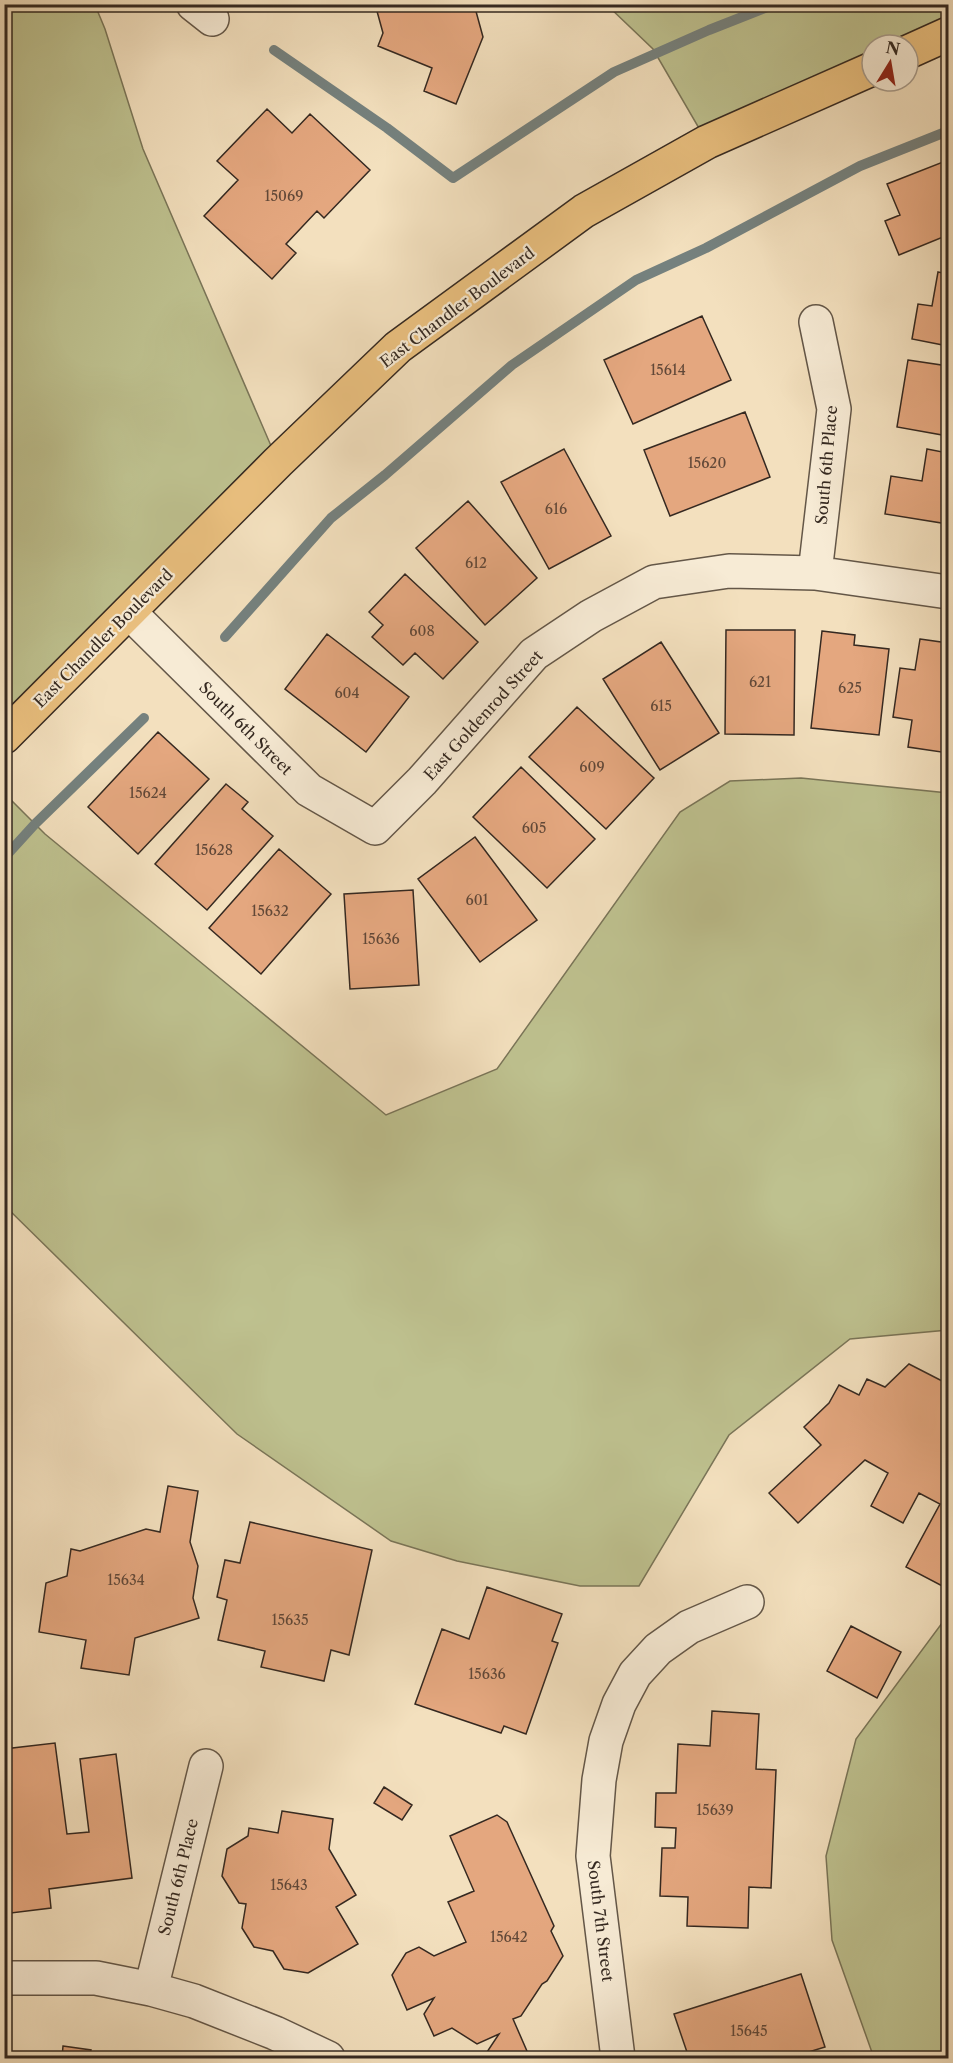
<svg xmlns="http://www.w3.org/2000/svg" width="953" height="2063" font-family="'Libre Caslon Text',serif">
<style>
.green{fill:#bec18f;stroke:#7a7558;stroke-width:1.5}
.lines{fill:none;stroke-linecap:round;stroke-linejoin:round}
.stream{stroke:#75817e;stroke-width:10}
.building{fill:#e4a77f;stroke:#352921;stroke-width:1.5}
.minor-casing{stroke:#645748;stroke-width:36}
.major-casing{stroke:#352921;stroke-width:36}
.minor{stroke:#f7ebd5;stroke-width:33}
.major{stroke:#eac07f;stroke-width:33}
.labels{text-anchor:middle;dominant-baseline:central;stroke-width:4.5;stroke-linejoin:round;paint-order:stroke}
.number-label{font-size:14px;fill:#614838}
.street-label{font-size:16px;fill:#352921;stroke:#f7ebd5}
</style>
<rect width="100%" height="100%" fill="#f3e0be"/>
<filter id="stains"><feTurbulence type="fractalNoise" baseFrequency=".00333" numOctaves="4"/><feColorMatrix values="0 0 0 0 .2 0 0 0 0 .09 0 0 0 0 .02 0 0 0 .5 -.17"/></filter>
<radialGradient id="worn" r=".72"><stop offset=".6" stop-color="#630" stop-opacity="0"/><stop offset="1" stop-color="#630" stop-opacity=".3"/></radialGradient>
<path class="green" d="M5,5H95L105,29L143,149L278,462L5,737Z
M607,5H948V34L908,45H872V69L707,142L653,49Z
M801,778L948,793V1330L850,1339L729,1435L639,1586H580L457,1561L391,1541L237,1434L5,1206L4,798L7,796L45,834L386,1115L497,1069L680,812L730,781Z
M948,1615V2058H874L832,1940L826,1856L856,1739Z"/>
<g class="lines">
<path class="stream" d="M274,50L387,128L453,178L614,72L709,30L775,4
M225,637L331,518L385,475L512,365L636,280L706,248L860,166L948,131
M4,858L35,824L144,718"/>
</g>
<path class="building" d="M375,4H474L483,37L456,104L424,91L432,68L378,46L383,33Z
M267,109L292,133L310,114L370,170L324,218L317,211L286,244L296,253L272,279L204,216L238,180L217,161Z
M948,160V235L899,255L885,221L900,215L887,184Z
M938,272L948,274V346L912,339L918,304L932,306Z
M702,316L731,380L633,424L604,360Z
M908,360L948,366V436L897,427Z
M745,412L770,477L670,516L644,450Z
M564,449L611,536L549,569L501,482Z
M927,449L948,453V524L885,514L891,476L922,481Z
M468,501L537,578L485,625L416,548Z
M405,574L478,642L443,679L415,653L403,665L372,637L383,625L369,612Z
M726,630H795L794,735L725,734Z
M822,631L855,635L854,645L889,649L879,735L811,728Z
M327,634L409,697L366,752L285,689Z
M920,639L948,643V753L908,747L912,720L893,717L900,668L915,670Z
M661,642L719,733L660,770L603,679Z
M577,707L654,778L606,829L529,757Z
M158,732L209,779L138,854L88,807Z
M521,767L595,839L547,888L473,817Z
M226,784L248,802L242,809L273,836L207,910L155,864Z
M475,837L537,920L480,962L418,879Z
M279,849L331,894L261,974L209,928Z
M413,890L419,985L350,989L344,894Z
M909,1364L948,1384V1589L906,1567L940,1504L919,1493L903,1523L871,1506L888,1473L865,1460L798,1523L769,1493L821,1445L804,1427L829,1403L839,1385L859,1395L867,1379L885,1387Z
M168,1486L198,1491L190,1542L198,1566L193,1598L199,1618L135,1638L129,1675L81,1668L86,1640L39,1632L46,1583L67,1576L71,1549L80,1551L146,1529L160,1532Z
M250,1522L372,1550L349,1655L331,1650L324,1681L261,1667L265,1651L218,1640L227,1600L217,1597L225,1560L240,1563Z
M487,1587L562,1614L552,1641L558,1643L526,1734L504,1726L501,1733L415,1704L442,1629L469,1639Z
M851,1626L901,1652L877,1698L827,1671Z
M712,1711L759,1714L756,1769L776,1770L771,1888L749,1887L748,1928L687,1926L688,1897L660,1896L662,1848H675L676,1828L655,1827L656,1793H676L678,1744L710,1746Z
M55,1743L67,1834L89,1832L80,1759L116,1754L132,1878L49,1889L51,1908L11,1913L4,1863V1749Z
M384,1787L412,1805L402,1820L374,1803Z
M282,1811L333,1819L329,1849L356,1895L336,1907L358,1944L308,1973L284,1969L273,1951L254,1947L242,1928L246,1904L239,1903L222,1876L227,1849L248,1836L249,1828L278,1833Z
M497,1815L507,1822L554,1926L551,1931L563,1956L547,1981L542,1984L521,2016L513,2019L530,2058H483L499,2034L477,2044L452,2028L434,2036L424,2014L434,1998L407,2010L392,1975L406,1953L419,1947L434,1956L466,1942L448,1902L474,1891L450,1836Z
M801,1974L825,2047L789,2058H689L674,2014Z
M63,2046L91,2050L90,2055L111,2058H62Z"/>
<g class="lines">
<g class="minor-casing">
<path id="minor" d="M193,4L212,19
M815,573L834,409L816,322
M129,612L309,790L375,828L422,781L534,654L591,616L654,582L729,571L815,573L948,592
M4,1978H96L151,1989L194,2001L275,2033L328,2058
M151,1989L206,1766
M618,2058L593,1856L599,1780L606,1741L619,1704L635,1674L658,1649L689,1627L747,1602"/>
</g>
<g class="major-casing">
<path id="major" d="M908,52L948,34
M4,737L278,462L398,347L584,211L707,142L872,69"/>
</g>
<use href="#minor" class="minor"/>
<use href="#major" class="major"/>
</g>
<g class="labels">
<g class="number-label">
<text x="284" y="196">15069</text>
<text x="668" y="370">15614</text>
<text x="707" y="463">15620</text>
<text x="556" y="509">616</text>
<text x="476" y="563">612</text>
<text x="422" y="631">608</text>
<text x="760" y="682">621</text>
<text x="850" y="688">625</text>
<text x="347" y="693">604</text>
<text x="661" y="706">615</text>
<text x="592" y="767">609</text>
<text x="148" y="793">15624</text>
<text x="534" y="828">605</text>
<text x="214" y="850">15628</text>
<text x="477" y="900">601</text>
<text x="270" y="911">15632</text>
<text x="381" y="939">15636</text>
<text x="126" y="1580">15634</text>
<text x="290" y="1620">15635</text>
<text x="487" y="1674">15636</text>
<text x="715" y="1810">15639</text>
<text x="289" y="1885">15643</text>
<text x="509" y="1937">15642</text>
<text x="749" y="2031">15645</text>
</g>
<g class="street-label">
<text transform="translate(457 307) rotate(-37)">East Chandler Boulevard</text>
<text transform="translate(826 465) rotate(-85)">South 6th Place</text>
<text transform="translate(103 638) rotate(-45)">East Chandler Boulevard</text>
<text transform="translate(483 715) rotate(-48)">East Goldenrod Street</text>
<text transform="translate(246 728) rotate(45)">South 6th Street</text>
<text transform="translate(178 1877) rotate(-76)">South 6th Place</text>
<text transform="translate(601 1921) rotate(83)">South 7th Street</text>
</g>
</g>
<rect width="953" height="2063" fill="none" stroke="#f3e0be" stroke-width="24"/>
<rect x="6" y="6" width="941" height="2051" fill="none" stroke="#352921" stroke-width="3"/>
<rect x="12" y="12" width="929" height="2039" fill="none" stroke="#352921" stroke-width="1.5"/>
<g transform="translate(890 63) rotate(11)"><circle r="28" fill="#f7ebd5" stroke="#a99d8d" stroke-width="1.5"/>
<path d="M0-4.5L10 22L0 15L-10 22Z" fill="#8f2418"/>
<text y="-9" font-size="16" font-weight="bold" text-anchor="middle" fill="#352921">N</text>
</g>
<rect width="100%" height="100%" filter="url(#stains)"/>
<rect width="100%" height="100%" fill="url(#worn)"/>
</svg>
